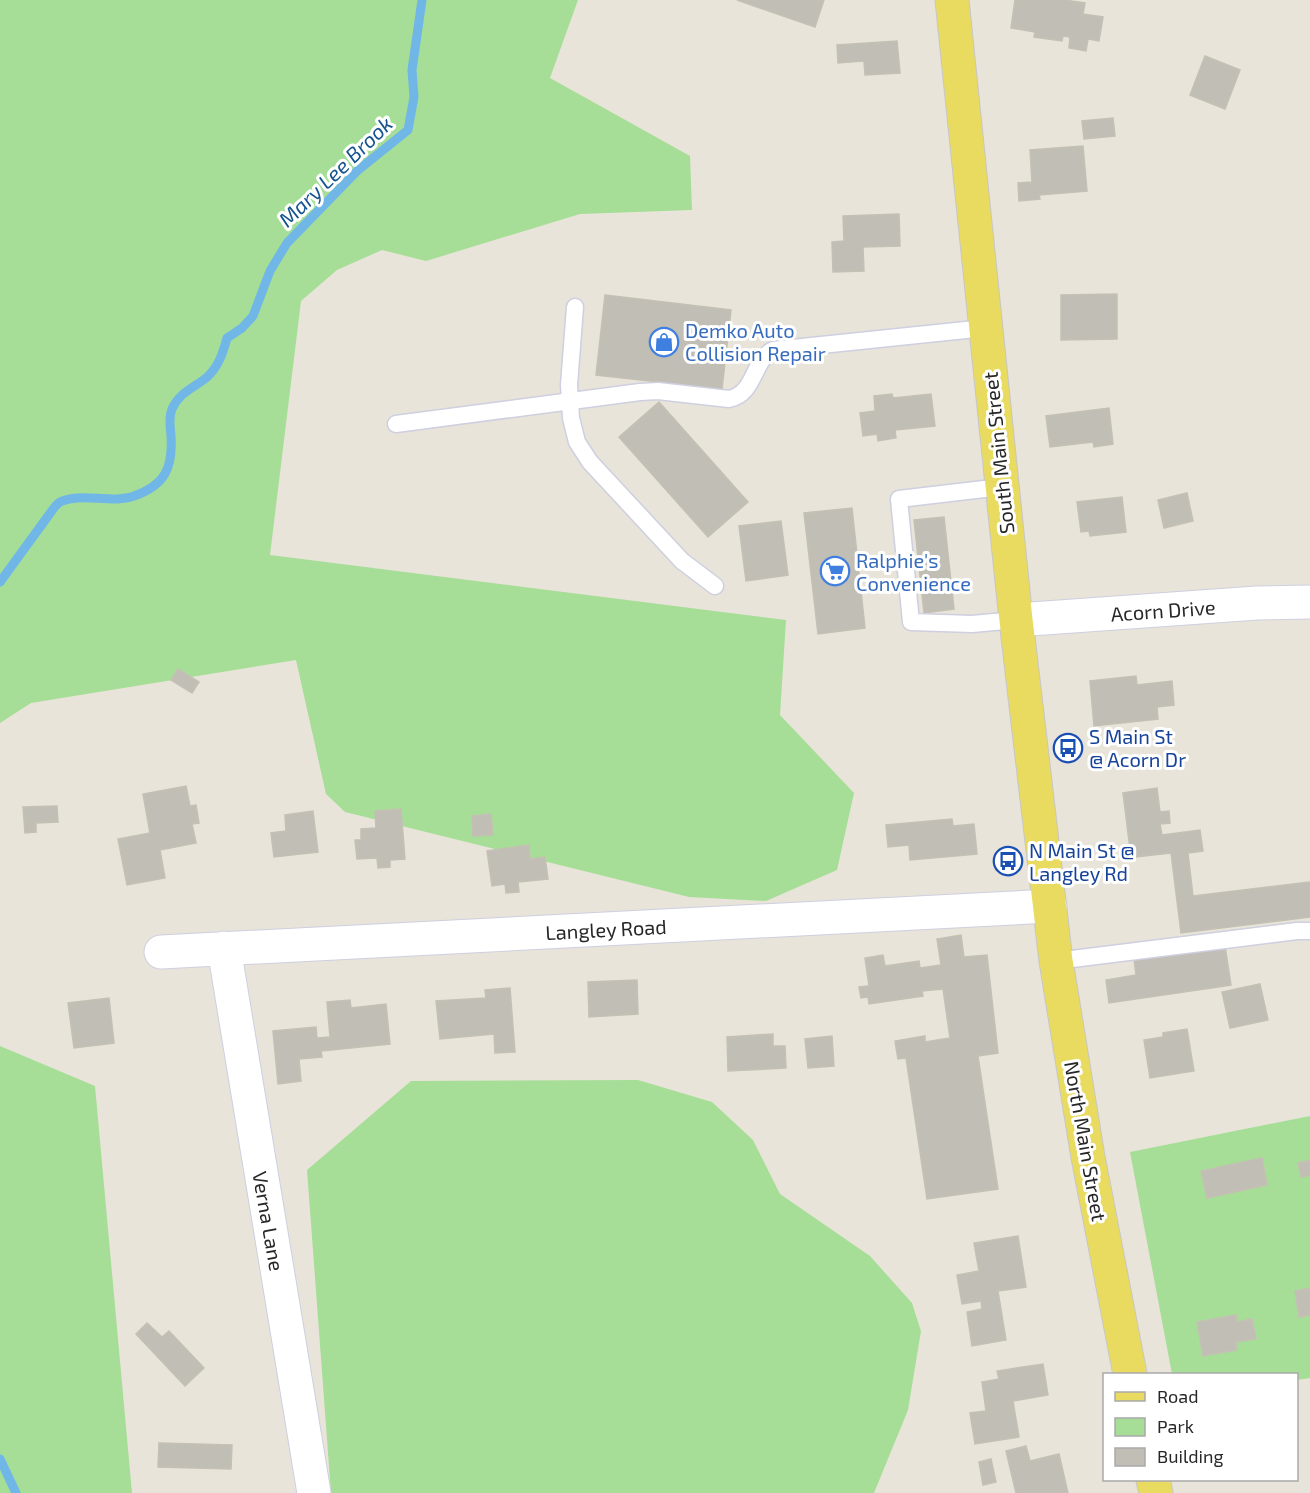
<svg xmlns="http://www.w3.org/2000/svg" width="1310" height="1493" font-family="'Exo 2',sans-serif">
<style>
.green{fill:#a6de97}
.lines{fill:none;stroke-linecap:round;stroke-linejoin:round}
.stream{stroke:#70b7e7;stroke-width:9}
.building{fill:#c1beb6;stroke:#c4c0b3;stroke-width:1.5}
.lane-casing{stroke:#cecfe0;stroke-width:19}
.street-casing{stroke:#cecfe0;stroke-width:35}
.primary-casing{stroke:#c7c7c7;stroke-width:35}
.lane{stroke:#fff;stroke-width:16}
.street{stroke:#fff;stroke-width:33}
.primary{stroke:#e8db5f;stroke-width:33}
.labels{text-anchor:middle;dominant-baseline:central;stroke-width:6;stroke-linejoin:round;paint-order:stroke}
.shop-label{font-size:20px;fill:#366cbe;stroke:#fff;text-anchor:start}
.street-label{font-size:20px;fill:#272727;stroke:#fff}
.transit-label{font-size:20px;fill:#164399;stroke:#fff;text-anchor:start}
.water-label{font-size:21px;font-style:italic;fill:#14538e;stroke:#fff}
</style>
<rect width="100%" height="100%" fill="#e9e4d9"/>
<path class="green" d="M0,0H578L550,78L690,156L692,210L580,214L426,261L382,250L337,270L301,301L270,555L786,620L780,715L854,793L837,870L766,901L689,897L345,812L326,794L296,660L31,703L0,723Z
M0,1046L95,1086L132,1493H0Z
M638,1080L712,1102L753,1140L780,1194L870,1256L912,1303L921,1331L908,1410L874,1493H331L307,1170L411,1081Z
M1310,1116V1378L1297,1380L1296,1374H1172L1130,1152Z"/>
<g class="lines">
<path class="stream" d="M0,582L51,512C53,509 57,504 60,502C80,492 112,504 134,496C165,485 173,468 171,436C170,428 169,416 172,409C179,393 193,388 206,378C218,368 223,353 227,338L242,328L253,316L270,271L287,243L357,171L408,130L414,97L412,70L422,0
M0,1459L16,1493"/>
</g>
<path class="building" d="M737,0H824L815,27Z
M1015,0H1065L1085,3L1083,14L1103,17L1099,41L1088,39L1086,51L1069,48L1070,37L1063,36L1062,41L1034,37L1035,32L1011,28Z
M897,41L900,73L865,75L864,61L838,63L837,45Z
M1205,56L1240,70L1225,109L1190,95Z
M1113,118L1115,136L1084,139L1082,121Z
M1083,146L1087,191L1039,195L1040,199L1019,201L1018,183L1032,182L1030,150Z
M899,214L900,246L863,247L864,271L833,272L832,242L844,241L843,216Z
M1117,294V339L1061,340V295Z
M605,295L731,310L722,389L596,375Z
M892,394L893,398L931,394L935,426L895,430L896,438L878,441L877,434L863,436L860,413L875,411L874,396Z
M659,402L748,502L708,537L619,437Z
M1109,408L1113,444L1094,447L1093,442L1050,447L1046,416Z
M1187,493L1193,521L1164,528L1158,500Z
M1122,497L1126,532L1090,536L1089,531L1081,532L1077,502Z
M852,508L865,628L818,634L804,513Z
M944,517L954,609L924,613L914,520Z
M781,521L788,575L746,581L739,526Z
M178,669L199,682L192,693L171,680Z
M1136,676L1137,685L1172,681L1174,705L1157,707L1158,719L1094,726L1090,681Z
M186,786L190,806L196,805L199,823L192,824L196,843L160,850L165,878L127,885L118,839L150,833L143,794Z
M1157,788L1160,812L1169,811L1170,823L1160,824L1162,835L1200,830L1203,851L1188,853L1193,896L1310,882V917L1181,933L1171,853L1127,858L1125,849H1130L1123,793Z
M57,806L58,822L36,823V832L25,833L23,807Z
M401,809L405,859L390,860V867L378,868L377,858L357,859L355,840H361V829L376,828L375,811Z
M313,811L318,852L274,857L271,833L286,831L285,815Z
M491,814L493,835L473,836L472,816Z
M952,819L953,826L974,824L977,854L910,860L909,845L888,847L886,825Z
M529,845L530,859L545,857L548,879L518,882L519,892L506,893L505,884L492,886L487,851Z
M961,935L964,957L987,955L998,1053L978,1056L998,1189L927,1199L906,1058L898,1059L895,1041L925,1036V1042L950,1038L943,989L922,991L923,996L869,1004L868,997L861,998L859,987L869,986L865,958L883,955L885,966L919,961L920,968L941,965L937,939Z
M1225,946L1231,985L1109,1003L1106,980L1136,975L1134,959Z
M637,980L638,1014L589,1017L588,982Z
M1260,984L1268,1020L1230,1028L1222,992Z
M510,988L515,1052L495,1053L494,1034L440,1039L436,1001L486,998L485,990Z
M109,998L114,1043L74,1048L68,1003Z
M350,1000L351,1008L386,1004L390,1044L321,1051L322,1057L299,1059L301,1081L278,1084L273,1031L316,1027L317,1038L330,1037L327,1002Z
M1187,1029L1194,1071L1150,1078L1144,1040L1163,1037V1033Z
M773,1034V1046H785L786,1068L728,1071L727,1037Z
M832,1036L834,1066L808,1068L805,1039Z
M1262,1158L1267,1185L1207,1198L1201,1171Z
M1310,1160V1175L1301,1177L1298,1163Z
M1018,1236L1026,1287L998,1291L1006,1340L972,1346L967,1312L982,1309L981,1301L962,1304L957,1275L979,1271L974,1243Z
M1310,1288V1315L1299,1317L1295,1291Z
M1236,1315L1237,1322L1252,1319L1256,1339L1236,1342L1237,1350L1203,1356L1197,1322Z
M147,1323L162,1337L169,1331L204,1368L185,1386L136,1334Z
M1043,1364L1048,1395L1013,1401L1019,1437L975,1444L970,1413L986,1411L982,1382L999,1379L997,1371Z
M159,1443L232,1445L231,1469L158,1467Z
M1026,1446L1030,1461L1059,1454L1068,1493H1016L1006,1451Z
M991,1459L996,1482L983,1485L979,1462Z"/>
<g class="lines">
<g class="lane-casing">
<path id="lane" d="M575,307L569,385L571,418L577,442L590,462L682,561L715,586
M396,424L640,392L658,391L729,399C756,393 752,361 773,350L985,328
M1001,487L899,499L911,622L972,624L1016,620
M1056,961L1297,931H1310"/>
</g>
<g class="street-casing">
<path id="street" d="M1016,620L1257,603L1310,602
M224,948L314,1493
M161,952L1050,906"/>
</g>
<g class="primary-casing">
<path id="primary" d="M952,0L1016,620L1056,961L1088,1157L1130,1374
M1153,1480L1156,1493"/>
</g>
<use href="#lane" class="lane"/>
<use href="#street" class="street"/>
<use href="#primary" class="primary"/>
</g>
<defs>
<g id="shop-ring" transform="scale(1.5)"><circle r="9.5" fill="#fff" stroke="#3f7fe0" stroke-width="1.5"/><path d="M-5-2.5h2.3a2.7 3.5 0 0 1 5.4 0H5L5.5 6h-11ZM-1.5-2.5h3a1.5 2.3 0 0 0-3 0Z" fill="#3f7fe0"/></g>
<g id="supermarket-ring" transform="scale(1.5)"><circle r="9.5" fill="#fff" stroke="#3f7fe0" stroke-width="1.5"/><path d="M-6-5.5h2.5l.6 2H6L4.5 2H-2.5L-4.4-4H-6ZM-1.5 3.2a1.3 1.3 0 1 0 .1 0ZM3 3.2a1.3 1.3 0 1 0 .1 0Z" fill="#3f7fe0"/></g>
<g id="bus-ring" transform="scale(1.5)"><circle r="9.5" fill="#fff" stroke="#1a4fb4" stroke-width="1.5"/><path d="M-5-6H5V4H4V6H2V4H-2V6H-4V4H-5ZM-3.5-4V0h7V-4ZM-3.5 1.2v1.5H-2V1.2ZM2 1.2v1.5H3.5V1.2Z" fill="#1a4fb4"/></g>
</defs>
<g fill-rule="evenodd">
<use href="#shop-ring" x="664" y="342"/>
<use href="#supermarket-ring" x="835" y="571"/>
<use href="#bus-ring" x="1068" y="748"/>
<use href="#bus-ring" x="1008" y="861"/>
</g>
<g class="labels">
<g class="shop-label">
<text x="685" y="330">Demko Auto<tspan x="685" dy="23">Collision Repair</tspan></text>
<text x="856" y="560">Ralphie's<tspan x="856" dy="23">Convenience</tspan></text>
</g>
<g class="street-label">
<text transform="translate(998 453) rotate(-96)">South Main Street</text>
<text transform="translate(1163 610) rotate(-4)">Acorn Drive</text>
<text transform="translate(606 929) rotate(-3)">Langley Road</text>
<text transform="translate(1086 1141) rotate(80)">North Main Street</text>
<text transform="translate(269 1221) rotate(80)">Verna Lane</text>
</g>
<g class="transit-label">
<text x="1089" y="736">S Main St<tspan x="1089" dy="23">@ Acorn Dr</tspan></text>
<text x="1029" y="850">N Main St @<tspan x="1029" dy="23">Langley Rd</tspan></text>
</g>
<g class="water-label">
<text transform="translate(335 171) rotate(-44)">Mary Lee Brook</text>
</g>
</g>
<rect x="1103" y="1373" width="195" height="108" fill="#ffffff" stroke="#a9a9a9" stroke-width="1.5"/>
<rect x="1115" y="1392" width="30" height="9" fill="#e8db5f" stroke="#a9a9a9" stroke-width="1.5"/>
<text x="1157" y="1403" font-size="18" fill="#272727">Road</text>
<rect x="1115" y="1418" width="30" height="18" fill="#a6de97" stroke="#a9a9a9" stroke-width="1.5"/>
<text x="1157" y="1433" font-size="18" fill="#272727">Park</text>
<rect x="1115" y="1448" width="30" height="18" fill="#c1beb6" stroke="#a9a9a9" stroke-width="1.5"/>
<text x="1157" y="1463" font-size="18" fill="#272727">Building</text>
</svg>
